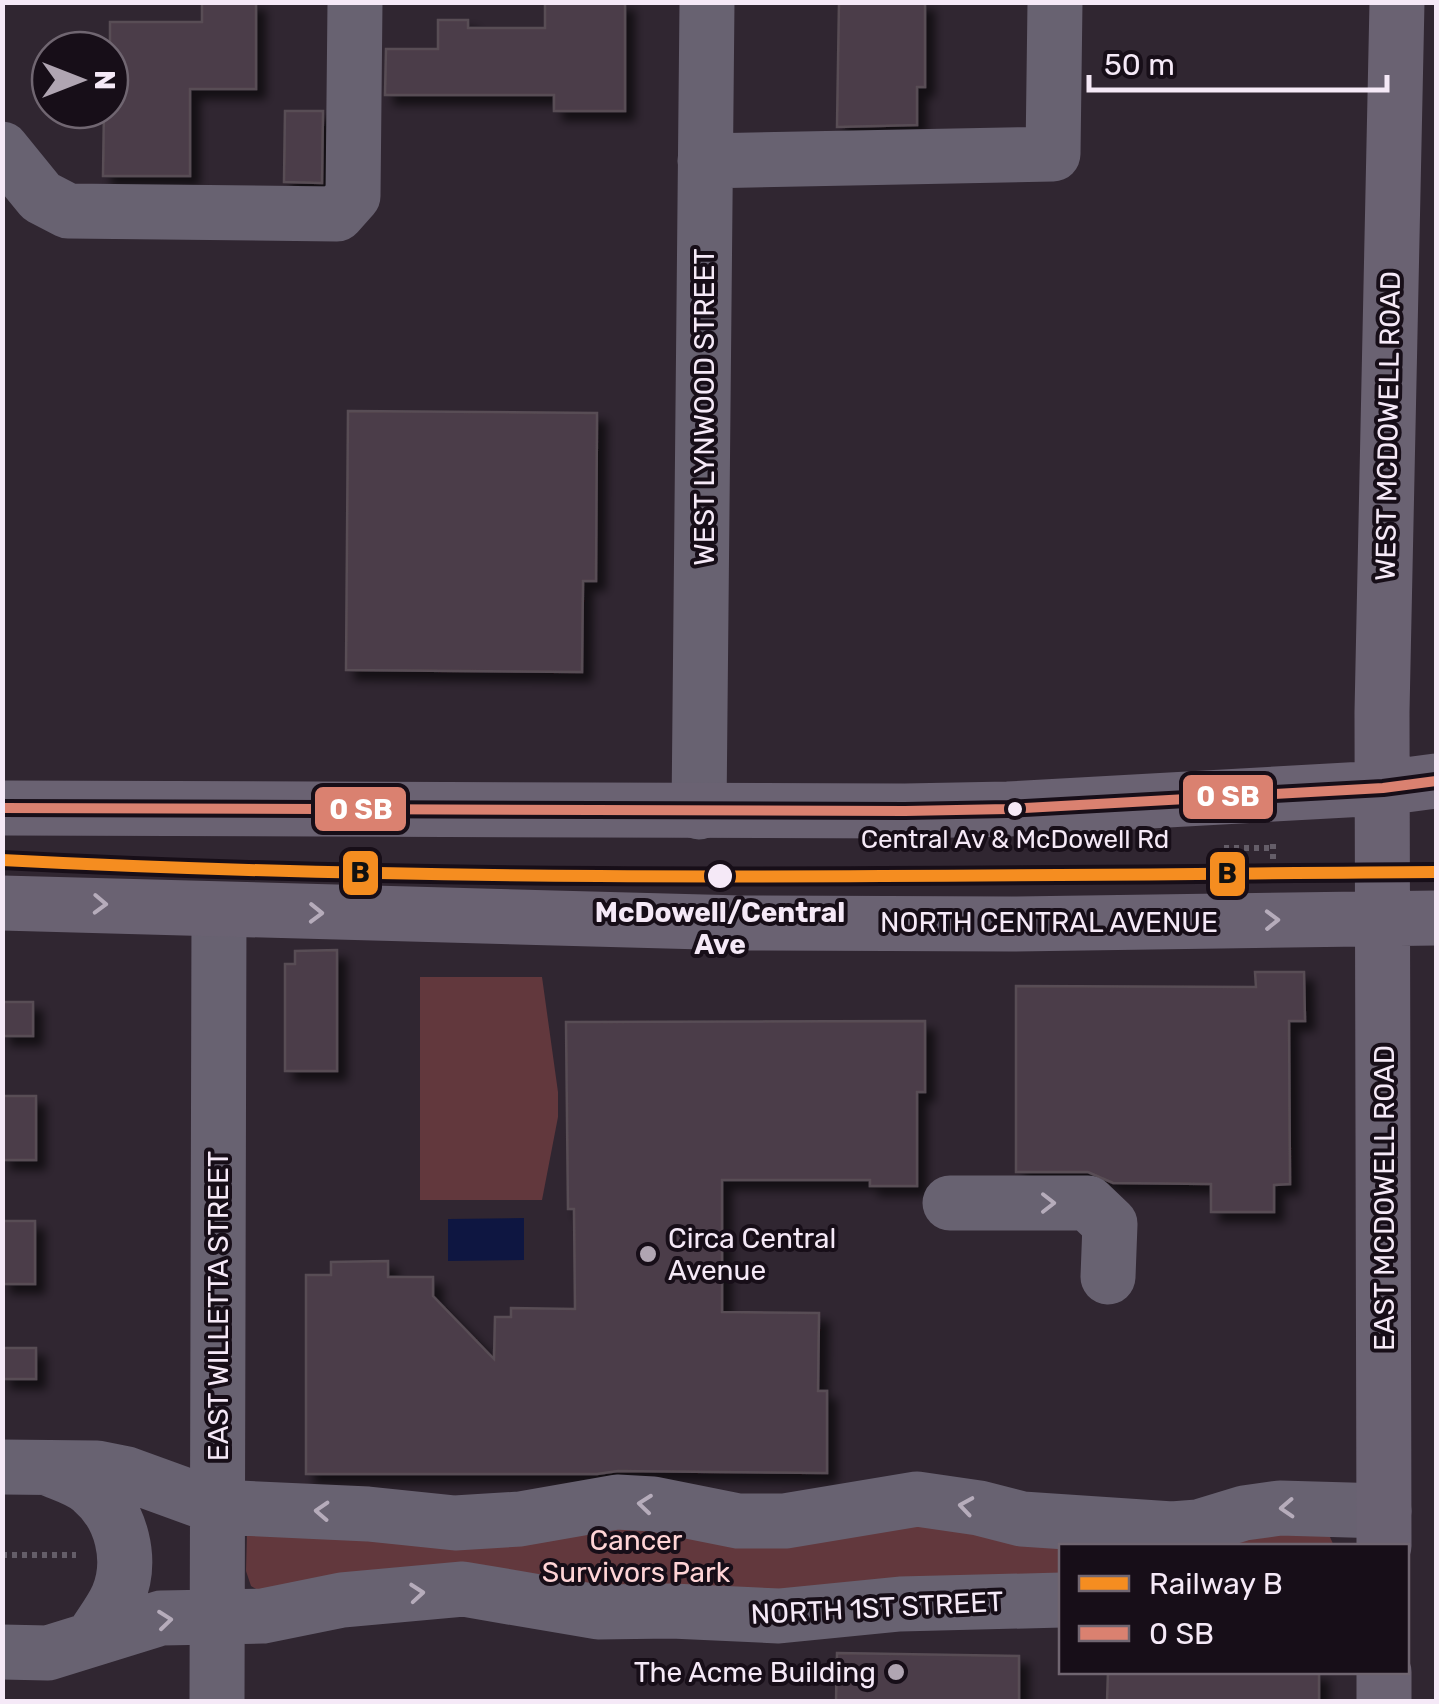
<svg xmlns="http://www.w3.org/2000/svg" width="1439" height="1704" font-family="Rubik,sans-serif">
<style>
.green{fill:#62383d}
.water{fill:#0e1641}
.building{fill:#4c3d48;stroke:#584d55;stroke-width:2.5;filter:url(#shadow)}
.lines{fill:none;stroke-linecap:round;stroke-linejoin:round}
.path{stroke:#645d68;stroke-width:6;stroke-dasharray:5 5;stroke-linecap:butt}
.minor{stroke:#686271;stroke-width:55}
.major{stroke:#6a6272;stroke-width:55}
.bus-1-casing{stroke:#170e18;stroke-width:18}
.bus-1{stroke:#da8170;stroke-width:10}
.rail-1-casing{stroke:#170e18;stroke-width:20}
.rail-1{stroke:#f58d20;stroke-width:12}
.oneway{stroke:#b6acbb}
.bus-dot{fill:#f5e9f7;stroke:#170e18;stroke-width:4}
.poi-dot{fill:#b0a5b2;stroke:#170e18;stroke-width:4}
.labels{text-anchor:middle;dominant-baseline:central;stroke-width:8;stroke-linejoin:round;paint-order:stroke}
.bus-label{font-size:26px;fill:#f5e9f7;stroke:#170e18}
.street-label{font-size:28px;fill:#f5e9f7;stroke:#170e18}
.stop-label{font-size:28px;font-weight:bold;fill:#f5e9f7;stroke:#170e18}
.poi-label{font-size:28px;fill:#f5e9f7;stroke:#170e18;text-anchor:start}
.park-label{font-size:28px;fill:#ffd4d6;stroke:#170e18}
.line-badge{stroke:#170e18;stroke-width:4}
.badge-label{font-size:28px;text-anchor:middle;font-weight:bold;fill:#fff}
.pale-badge-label{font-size:28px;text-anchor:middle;font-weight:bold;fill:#111}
</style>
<defs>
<filter id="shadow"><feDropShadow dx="9" dy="9" stdDeviation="5" flood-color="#0009"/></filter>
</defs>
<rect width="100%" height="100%" fill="#302631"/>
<path class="green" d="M420,977H542L558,1092V1117L542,1200H420Z
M851,1524L1326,1528L1334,1546H1062L1061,1581L804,1601L263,1593L251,1586L246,1571L247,1533Z"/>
<path class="water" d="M524,1218V1260L448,1261V1219Z"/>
<path class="building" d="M202,2H256V89H190V176H103L104,110H110V22H202Z
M545,2H625V111H554V95H385L386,49H438V20H468V28H545Z
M839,2H925V87H917V125L837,127Z
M285,111H323L322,183L284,182Z
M348,411L597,413L596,581H583L582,672L346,670Z
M337,950V1071H285V964H295V951Z
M1255,972H1304L1305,1021H1289L1290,1184L1274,1185V1212H1211V1184L1113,1183L1088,1172H1016V986L1256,987Z
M2,1002H33V1036H2Z
M925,1021V1092H917V1186H870V1180H722V1312L819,1313L818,1391H827V1473L618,1471L597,1474H306V1275H331V1262L388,1261V1277H433V1296L494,1359L495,1317H511V1308L575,1309L574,1209H568L566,1022Z
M2,1096H36V1160H2Z
M2,1221H35V1284H2Z
M2,1348H36V1379H2Z
M837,1653L1019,1656V1702H836Z
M1108,1672H1319V1702H1107Z"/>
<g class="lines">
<path class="path" d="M1273,844V866
M1224,848H1273
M2,1555H76"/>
<path class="minor" d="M2,149L41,197L68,211L337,214L353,196L355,2
M705,161L1053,154L1055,2
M699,812L707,2
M950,1203H1088L1110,1224L1108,1277
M2,1467L97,1468L127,1474L218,1507L368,1514L455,1523L520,1519L617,1502L653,1504L738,1521H785L917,1499L979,1508L1022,1519L1172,1529L1198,1527L1244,1513L1280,1508L1384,1511
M50,1469C64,1475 81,1480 92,1490C122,1515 133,1560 118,1596C112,1610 101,1624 93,1637
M2,1652L48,1653L161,1618L263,1616L342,1600L463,1589L598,1612L672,1611L779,1616L900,1604L1062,1600
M217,1702L219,911"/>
<path class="major" d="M2,808L905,811L1008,809L1383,788L1436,781
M2,903L741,923L1012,924L1436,918
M1384,1546L1382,712L1397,2
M1384,1702V1672"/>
<g class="bus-1-casing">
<path id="bus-1" d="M2,808L905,811L1008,809L1383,788L1436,781"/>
</g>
<use href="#bus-1" class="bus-1"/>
<g class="rail-1-casing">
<path id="rail-1" d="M2,860C480,885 958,875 1436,872"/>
</g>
<use href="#rail-1" class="rail-1"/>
</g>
<defs><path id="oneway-chevron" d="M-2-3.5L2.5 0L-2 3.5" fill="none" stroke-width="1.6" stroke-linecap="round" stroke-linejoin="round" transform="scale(2.5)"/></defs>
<g class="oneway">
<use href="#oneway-chevron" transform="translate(100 904) rotate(2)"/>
<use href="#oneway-chevron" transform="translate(316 913) rotate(1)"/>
<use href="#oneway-chevron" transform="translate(1272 920) rotate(-1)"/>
<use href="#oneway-chevron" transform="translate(1048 1203)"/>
<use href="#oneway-chevron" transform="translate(645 1504) rotate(-174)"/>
<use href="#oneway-chevron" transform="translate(966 1506) rotate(-171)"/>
<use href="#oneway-chevron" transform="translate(1287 1508) rotate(177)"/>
<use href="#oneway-chevron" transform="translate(322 1511) rotate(-177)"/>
<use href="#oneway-chevron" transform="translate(417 1593) rotate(-5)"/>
<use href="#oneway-chevron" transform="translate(165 1620) rotate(-6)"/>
</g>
<g class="bus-dot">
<circle cx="1015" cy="809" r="9"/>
<circle cx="720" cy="876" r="14"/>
</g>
<g class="poi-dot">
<circle cx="648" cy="1254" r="10"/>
<circle cx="896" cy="1672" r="10"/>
</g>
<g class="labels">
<g class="bus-label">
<text x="1015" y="839">Central Av &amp; McDowell Rd</text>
</g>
<g class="street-label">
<text transform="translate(704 407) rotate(-90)">WEST LYNWOOD STREET</text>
<text transform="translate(1388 426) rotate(-89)">WEST MCDOWELL ROAD</text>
<text x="1049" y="922">NORTH CENTRAL AVENUE</text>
<text transform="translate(1384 1198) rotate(-90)">EAST MCDOWELL ROAD</text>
<text transform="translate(218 1306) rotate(-90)">EAST WILLETTA STREET</text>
<text transform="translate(877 1608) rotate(-3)">NORTH 1ST STREET</text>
</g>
<g class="stop-label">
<text x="720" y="912">McDowell/Central<tspan x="720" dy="32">Ave</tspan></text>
</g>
<g class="poi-label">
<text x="668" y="1238">Circa Central<tspan x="668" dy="32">Avenue</tspan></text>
<text x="876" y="1672" text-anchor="end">The Acme Building</text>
</g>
<g class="park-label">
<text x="636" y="1540">Cancer<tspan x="636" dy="32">Survivors Park</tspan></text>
</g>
</g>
<g class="line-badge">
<rect x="1181" y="773" width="94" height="48" rx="10" fill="#da8170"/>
<rect x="313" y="785" width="95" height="48" rx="10" fill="#da8170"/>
<rect x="341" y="849" width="39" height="48" rx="10" fill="#f58d20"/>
<rect x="1208" y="850" width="39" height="48" rx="10" fill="#f58d20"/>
</g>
<g class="badge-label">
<text x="1228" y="806">0 SB</text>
<text x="361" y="819">0 SB</text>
</g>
<g class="pale-badge-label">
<text x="360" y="882">B</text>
<text x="1227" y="883">B</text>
</g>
<rect width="1439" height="1704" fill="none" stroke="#f5e9f7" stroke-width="10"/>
<rect x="1059" y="1544" width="350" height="130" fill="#170e18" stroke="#706671" stroke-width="2.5"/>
<rect x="1079" y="1576" width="50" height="15" fill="#f58d20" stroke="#706671" stroke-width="2.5"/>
<text x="1149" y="1594" font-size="30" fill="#f5e9f7">Railway B</text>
<rect x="1079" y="1626" width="50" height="15" fill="#da8170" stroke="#706671" stroke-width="2.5"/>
<text x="1149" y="1644" font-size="30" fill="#f5e9f7">0 SB</text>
<g transform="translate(80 80) rotate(90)"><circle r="48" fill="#170e18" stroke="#706671" stroke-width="2.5"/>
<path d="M0-8L18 38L0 25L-18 38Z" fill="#b0a5b2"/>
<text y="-15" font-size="28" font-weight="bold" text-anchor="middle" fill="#f5e9f7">N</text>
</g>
<path d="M1089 75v15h298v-15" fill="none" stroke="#f5e9f7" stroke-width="5"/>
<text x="1104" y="75" font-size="30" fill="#f5e9f7" stroke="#170e18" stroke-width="8" paint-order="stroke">50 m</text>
</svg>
